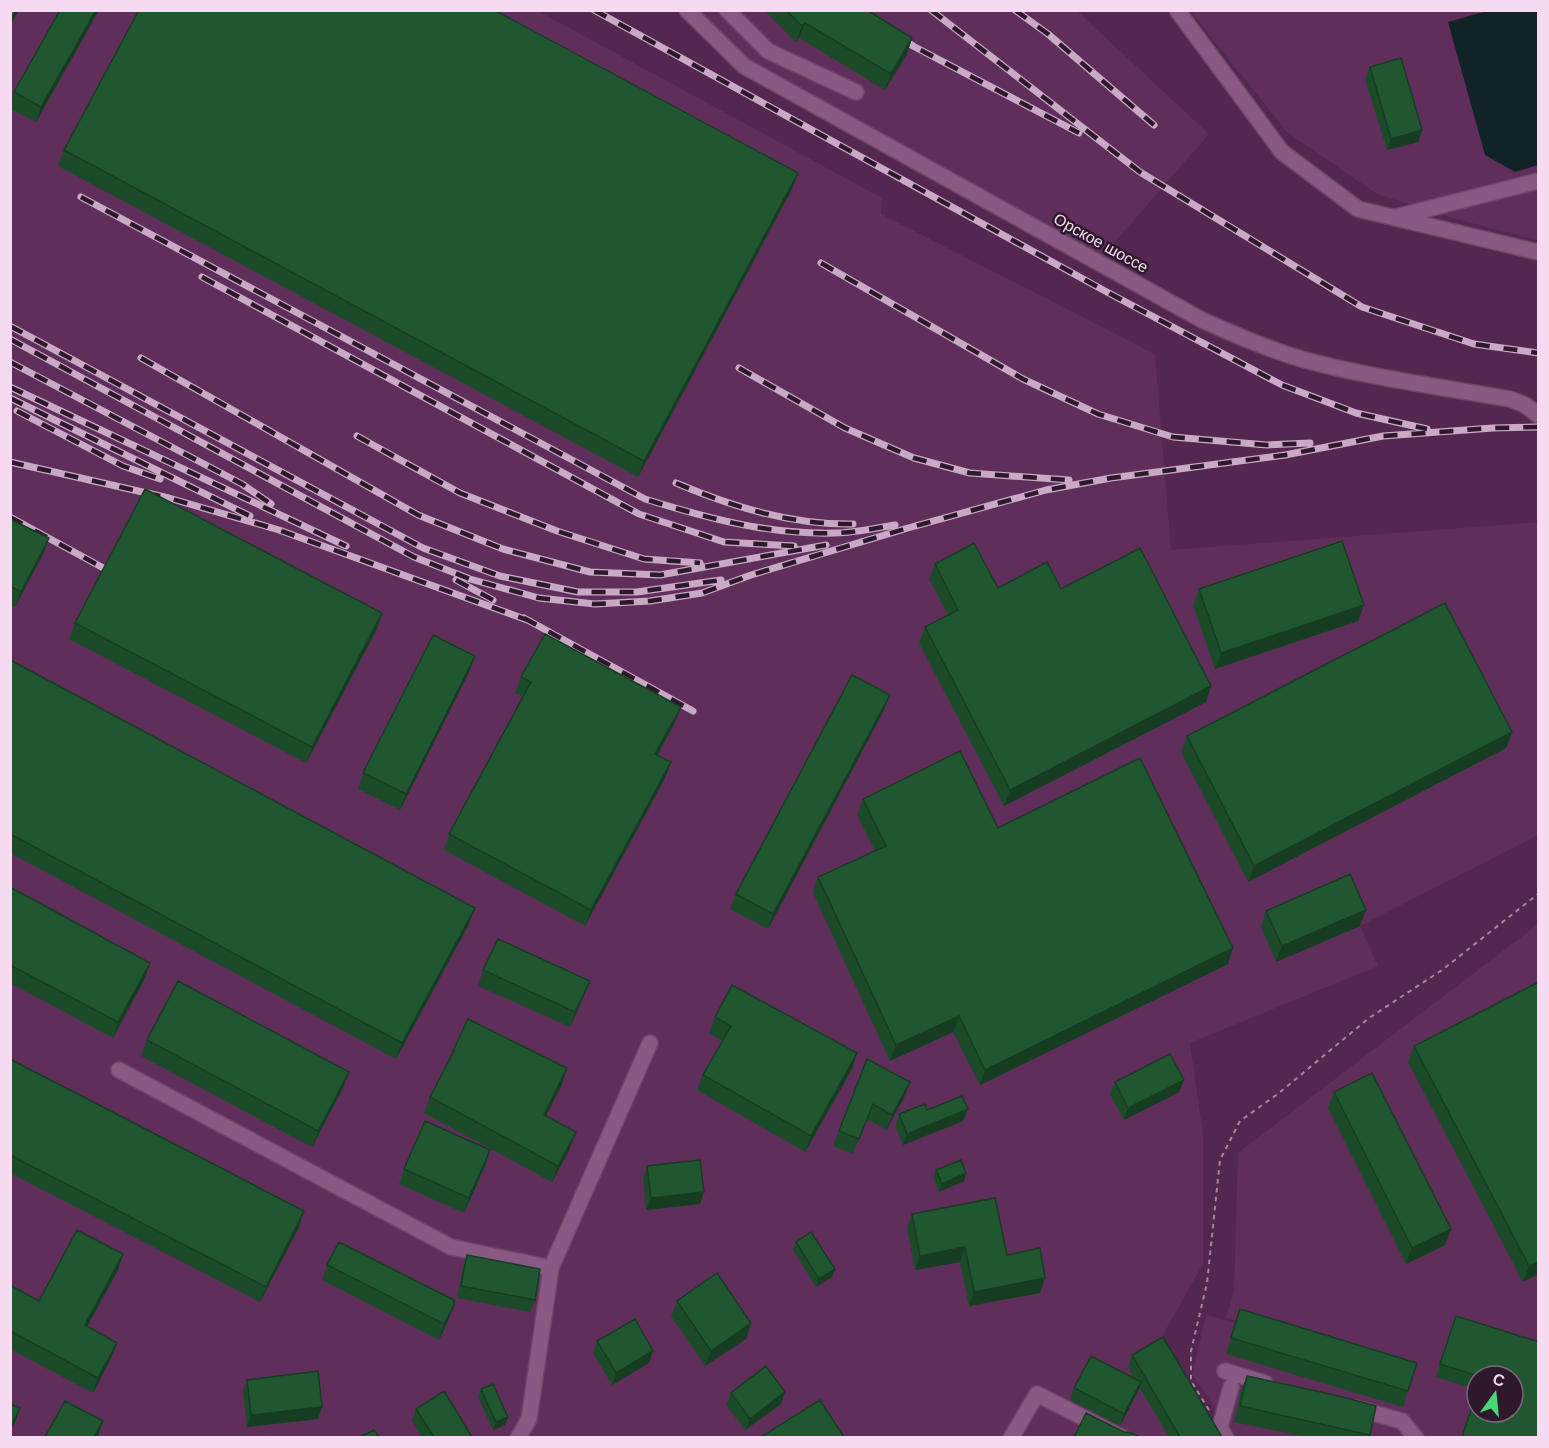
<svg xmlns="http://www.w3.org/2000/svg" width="1549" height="1448" font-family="'DM Sans',sans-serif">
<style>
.built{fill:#602e5b;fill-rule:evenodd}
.water{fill:#122327}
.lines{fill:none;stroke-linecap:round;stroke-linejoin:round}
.minor-casing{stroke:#6c4669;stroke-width:18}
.path{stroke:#a885a4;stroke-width:2;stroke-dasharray:4.5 4.5;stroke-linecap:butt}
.minor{stroke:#895984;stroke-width:15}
.rail-casing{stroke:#c9a9c5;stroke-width:7}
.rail{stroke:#2d192b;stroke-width:4.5;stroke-dasharray:14;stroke-linecap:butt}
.wall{fill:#1c4b2a}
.shaded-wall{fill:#163d22}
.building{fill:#205731;stroke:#163d22;stroke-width:1.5}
.labels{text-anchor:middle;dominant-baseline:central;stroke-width:5;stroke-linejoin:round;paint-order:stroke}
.street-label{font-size:16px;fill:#f5daf1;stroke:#2d192b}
</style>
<rect width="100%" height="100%" fill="#53274f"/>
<path class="built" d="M10,11H538L882,198L881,214L1155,354L1171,550L1538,522V835L1360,926L1378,966L1190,1043L1203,1134V1264L1160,1340L1217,1437H11Z
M696,11H1077L1209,134L1101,258L757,69Z
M1190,11H1538V240L1452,218L1377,194L1287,132Z
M1538,924V1437H1236L1192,1375L1206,1315L1391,1363L1226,1318L1234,1290L1238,1153ZM1477,1376H1513V1412H1477Z"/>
<path class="water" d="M1487,11H1538V165L1515,172L1485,155L1448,22Z"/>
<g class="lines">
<g class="minor-casing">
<path id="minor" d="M687,10L744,66L1202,320C1235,335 1269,350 1305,360C1372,378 1442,387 1510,399L1525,405L1538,415
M727,10L768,51L856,92
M1177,10L1282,152L1358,209L1538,252
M1396,217L1538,181
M119,1070L451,1247L551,1268
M1225,1371L1265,1383
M1355,1408L1402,1421L1416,1438
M518,1438L529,1419L551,1268L650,1043
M1011,1438L1037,1394L1123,1438
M1226,1438L1220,1427L1231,1387"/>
</g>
<path class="path" d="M1209,1410L1191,1381V1351L1207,1283L1220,1160L1240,1121L1279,1093L1369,1018L1442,970L1538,894"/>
<use href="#minor" class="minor"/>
<g class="rail-casing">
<path id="rail" d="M594,10L1105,291L1282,385L1356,413L1427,429
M931,10L1140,172L1362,307L1474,344L1538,353
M1015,10L1048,34L1154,125
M897,35L913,46L1079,133
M81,197L645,499C707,518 769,535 835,533C855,533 875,528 895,525
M821,263L1023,379L1098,414L1173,437L1267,445L1310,443
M202,277L639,514L724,542L794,546
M10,326L423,548L500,576L578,592H637L721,580
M10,339L414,557L470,579L539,598L595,604L650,601L702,593L751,575L908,528L1046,490L1111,478L1285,455L1383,436L1493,428L1538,427
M141,358L418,515L503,549L590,572L660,575L826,545
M10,362L242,484L271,504
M739,368L845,428L914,458L970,473L1069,480
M10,387L346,546
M10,398L250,516
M17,411L123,466L160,479
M357,436L460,493L557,531L644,559L700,563
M10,462L169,498L279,530L530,621
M676,483C733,507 791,525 853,524
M10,517L118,576
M456,580L493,600
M524,618L693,711"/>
</g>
<use href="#rail" class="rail"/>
</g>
<path class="wall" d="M60,10H99L36,122L10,109V102L14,92Z
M764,10H867L912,38L907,54L885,90L799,38L796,42Z
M1370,67L1422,130L1418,142L1387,150L1365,79Z
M64,150L798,173L792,189L638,477L58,166Z
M10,519L49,538L43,554L15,607L10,605Z
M935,564L998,588L1061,589L1211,686L1206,702L1004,806L919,643L925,627L948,615L929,579Z
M1199,589L1358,621L1215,669L1193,605Z
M75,623L377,629L306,763L69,639Z
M475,656L469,672L400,810L358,789L363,773Z
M10,660L469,924L396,1059L10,853Z
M521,677L675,722L657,755L665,778L585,926L444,850L449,834L523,697L515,693Z
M890,695L884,710L768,929L730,909L736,894Z
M1512,732L1506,748L1248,882L1181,752L1187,736Z
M863,799L998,828L1228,964L980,1085L953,1032L890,1061L813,893L818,877L875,851L857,815Z
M10,887L150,963L145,978L113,1038L10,983Z
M1266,911L1360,926L1276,962L1261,927Z
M483,970L584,996L570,1027L478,986Z
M1539,982V1274L1523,1282L1408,1062L1414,1046Z
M715,1017L857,1053L852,1069L805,1152L697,1090L703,1075L723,1041L709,1033Z
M147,1040L349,1072L343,1088L312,1147L141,1056Z
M453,1051L567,1068L562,1084L546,1116L570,1148L552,1182L424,1113L430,1097L448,1063Z
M10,1059L299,1227L260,1302L10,1173Z
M867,1059L904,1098L886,1130L867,1119L853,1154L833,1146Z
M1184,1080L1179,1092L1124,1120L1110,1094L1115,1082Z
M1334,1092L1445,1245L1406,1264L1328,1108Z
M927,1110L963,1121L903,1145L895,1126L899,1114Z
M490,1150L485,1166L464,1213L399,1184L404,1169Z
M647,1166L704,1192L700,1204L646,1210L643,1178Z
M936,1170L966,1173L964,1181L939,1192L933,1178Z
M912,1214L1007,1255L1040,1293L969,1306L960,1262L915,1270L907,1228Z
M796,1242L832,1277L816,1287L793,1250Z
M467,1255L535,1300L530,1312L457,1298L463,1267Z
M327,1265L448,1321L439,1340L322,1280Z
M118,1270L87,1327L111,1358L93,1393L10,1349V1285L39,1301Z
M677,1301L751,1323L746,1339L705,1366L671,1316Z
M1240,1309L1408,1391L1403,1407L1226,1354Z
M1456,1316L1539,1342L1513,1376H1477V1390L1436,1377Z
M597,1341L653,1351L649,1363L612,1385L593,1353Z
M1132,1355L1222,1437H1169L1139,1387L1137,1393L1120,1426L1070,1400L1074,1388L1134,1378L1128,1367Z
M1247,1376L1370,1435L1369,1437H1306L1234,1422L1241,1391Z
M247,1380L318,1419L247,1427L243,1391Z
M481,1389L508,1417L505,1425L493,1430L478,1397Z
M785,1392L781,1404L745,1430L726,1405L731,1393Z
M416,1409L472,1437H422L412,1421Z"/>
<path class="shaded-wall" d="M16,10H19L10,26V21Z
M96,10H99L36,122L41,107Z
M805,23L799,38L796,42L802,26Z
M912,38L907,54L885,90L891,74Z
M1422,130L1418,142L1387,150L1391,139Z
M798,173L792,189L638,477L644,461Z
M49,538L43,554L15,607L21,592Z
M1364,605L1358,621L1215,669L1221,653Z
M382,613L377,629L306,763L312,747Z
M475,656L469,672L400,810L406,794Z
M1211,686L1206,702L1004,806L1010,790Z
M890,695L884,710L768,929L773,914Z
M681,707L675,722L650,769L655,754Z
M1512,732L1506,748L1248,882L1254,866Z
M671,762L665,778L585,926L591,910Z
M475,908L469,924L396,1059L402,1043Z
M1366,910L1360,926L1276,962L1282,946Z
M1233,948L1228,964L980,1085L985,1070Z
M150,963L145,978L113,1038L118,1022Z
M590,981L584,996L570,1027L575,1012Z
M959,1016L953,1032L890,1061L896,1045Z
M857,1053L852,1069L805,1152L811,1136Z
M567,1068L562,1084L538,1131L544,1115Z
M349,1072L343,1088L312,1147L318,1131Z
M1184,1080L1179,1092L1124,1120L1128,1108Z
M910,1082L904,1098L886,1130L892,1115Z
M968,1109L963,1121L903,1145L907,1134Z
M576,1132L570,1148L552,1182L558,1166Z
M490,1150L485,1166L464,1213L469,1198Z
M966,1173L964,1181L939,1192L942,1184Z
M704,1192L700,1204L646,1210L651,1198Z
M304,1211L299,1227L260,1302L266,1287Z
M1451,1229L1445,1245L1406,1264L1412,1248Z
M965,1247L960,1262L915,1270L920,1256Z
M123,1254L118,1270L79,1341L85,1325Z
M1539,1262V1274L1523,1282L1529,1266Z
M835,1269L832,1277L816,1287L819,1279Z
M1045,1278L1040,1293L969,1306L974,1292Z
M454,1305L448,1321L439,1340L444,1324Z
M751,1323L746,1339L705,1366L711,1351Z
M117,1343L111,1358L93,1393L98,1378Z
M653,1351L649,1363L612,1385L616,1373Z
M1141,1382L1137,1393L1120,1426L1124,1414Z
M785,1392L781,1404L745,1430L750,1419Z
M322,1407L318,1419L247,1427L251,1415Z
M20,1408L16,1420L10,1431V1428Z
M508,1417L505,1425L493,1430L496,1422Z
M103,1421L98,1437H94Z"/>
<path class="building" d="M10,10H16L10,21Z
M60,10H96L41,107L14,92Z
M139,10H494L798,173L644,461L64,150Z
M786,10H867L912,38L891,74L805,23L802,26Z
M1401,58L1422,130L1391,139L1370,67Z
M145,489L382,613L312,747L75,623Z
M10,519L49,538L21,592L10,586Z
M1342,541L1364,605L1221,653L1199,589Z
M974,543L998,588L1047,562L1061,589L1140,548L1211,686L1010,790L925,627L958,610L935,564Z
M1445,603L1512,732L1254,866L1187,736Z
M545,634L681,707L655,754L671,762L591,910L449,834L531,682L521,677Z
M433,635L475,656L406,794L363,773Z
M10,660L475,908L402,1043L10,834Z
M852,675L890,695L773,914L736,894Z
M960,751L998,828L1140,758L1233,948L985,1070L959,1016L896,1045L818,877L886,846L863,799Z
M1350,874L1366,910L1282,946L1266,911Z
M10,887L150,963L118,1022L10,965Z
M498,939L590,981L575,1012L483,970Z
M178,981L349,1072L318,1131L147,1040Z
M1539,982V1262L1529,1266L1414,1046Z
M732,985L857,1053L811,1136L703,1075L731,1026L715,1017Z
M468,1019L567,1068L544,1115L576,1132L558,1166L430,1097L454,1051H453Z
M1170,1054L1184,1080L1128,1108L1115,1082Z
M10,1059L304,1211L266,1287L10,1155Z
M867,1059L910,1082L892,1115L873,1104L859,1139L839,1131Z
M1372,1073L1451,1229L1412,1248L1334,1092Z
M962,1096L968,1109L907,1134L899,1114L925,1104L927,1110Z
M425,1121L490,1150L469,1198L404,1169Z
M700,1160L704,1192L651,1198L647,1166Z
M961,1160L966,1173L942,1184L936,1170Z
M995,1198L1007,1255L1040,1248L1045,1278L974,1292L965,1247L920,1256L912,1214Z
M77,1230L123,1254L85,1325L117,1343L98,1378L10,1331V1285L39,1301Z
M811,1232L835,1269L819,1279L796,1242Z
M339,1242L454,1300V1305L444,1324L327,1265Z
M467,1255L540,1269L535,1300L461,1286Z
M717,1273L751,1323L711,1351L677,1301Z
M1240,1309L1417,1363L1408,1391L1231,1338Z
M1456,1316L1539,1342V1437H1462L1477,1392V1412H1513V1376H1478L1440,1364Z
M635,1319L653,1351L616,1373L597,1341Z
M1163,1337L1222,1437H1180L1132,1355Z
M1091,1356L1141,1382L1124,1414L1074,1388Z
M766,1366L785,1392L750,1419L731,1393Z
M318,1371L322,1407L251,1415L247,1380Z
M1247,1376L1339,1396L1376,1406L1370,1435L1240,1406Z
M493,1384L508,1417L496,1422L481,1389Z
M444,1391L472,1437H434L416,1409Z
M820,1400L844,1437H761Z
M65,1401L103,1421L94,1437H45Z
M10,1404L20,1408L10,1428Z
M1086,1413L1124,1432L1131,1433L1140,1437H1074Z
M374,1430L379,1437H360Z"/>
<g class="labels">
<g class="street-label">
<text transform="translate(1101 243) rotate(29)">Орское шоссе</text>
</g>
</g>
<rect width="1549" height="1448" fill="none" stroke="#f5daf1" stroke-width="24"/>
<g transform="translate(1495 1394) rotate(15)"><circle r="28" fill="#2d192b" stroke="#7d667a" stroke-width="1.5"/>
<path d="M0-4.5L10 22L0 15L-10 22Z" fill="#49d778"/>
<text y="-9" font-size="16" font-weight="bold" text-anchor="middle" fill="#f5daf1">С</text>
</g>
</svg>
